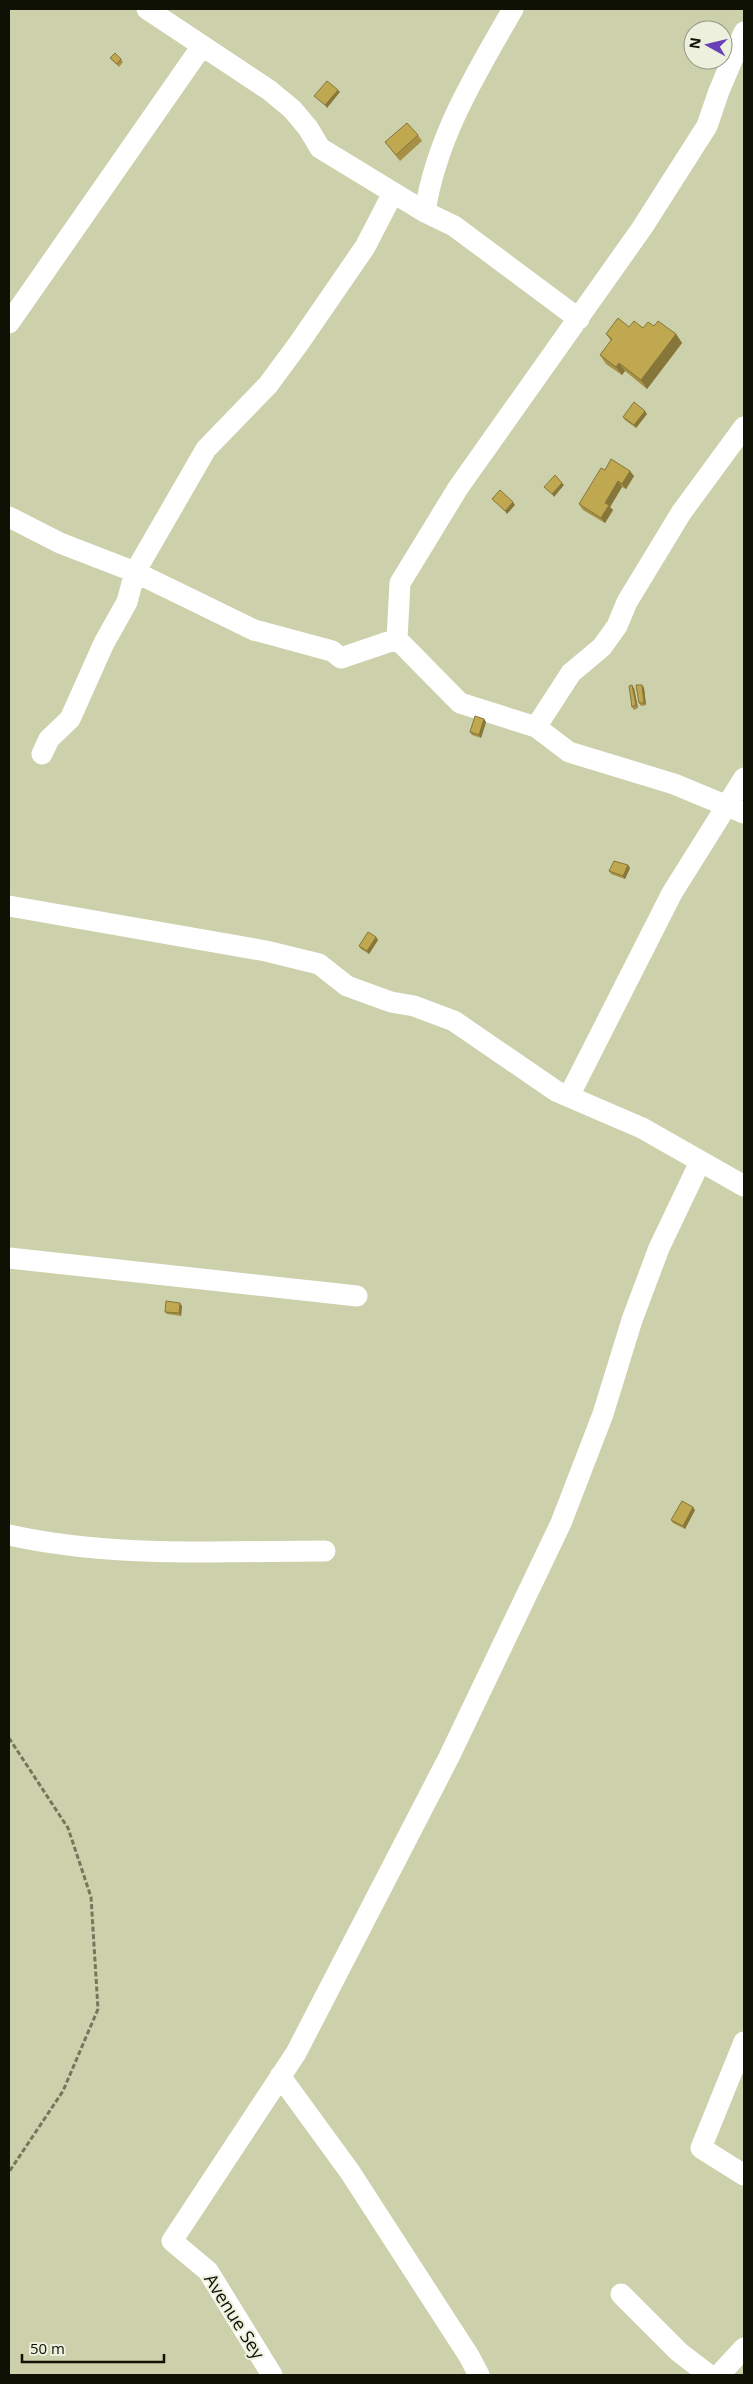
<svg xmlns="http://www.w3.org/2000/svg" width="753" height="2384" font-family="'Open Sans',sans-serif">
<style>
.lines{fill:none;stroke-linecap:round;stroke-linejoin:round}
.path{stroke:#73775d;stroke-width:3;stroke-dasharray:5 2.5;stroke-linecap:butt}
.minor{stroke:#fff;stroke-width:21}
.wall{fill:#a59046}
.shaded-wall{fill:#867639}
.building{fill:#c0a851;stroke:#867639}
.labels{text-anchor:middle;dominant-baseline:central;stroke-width:4;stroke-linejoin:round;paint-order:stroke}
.street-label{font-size:18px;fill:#0f1105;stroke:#edf0dd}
</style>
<rect width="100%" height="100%" fill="#ccd1ab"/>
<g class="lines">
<path class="path" d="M9,1738L68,1828L91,1897L98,2009L63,2091L9,2172"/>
<path class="minor" d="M147,9L269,90L292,109L308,128L320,148L425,212L454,226L579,319
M425,212C436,138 476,73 513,9
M9,323L202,46
M9,517L60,543L135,572L254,630L332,651L341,658L397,639L460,703L536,727L569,752L674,784L744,813
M397,639L400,583L458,488L642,228L707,126L719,91L744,32
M536,727L571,673L602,647L617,626L627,602L681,513L744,427
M42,754L49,739L70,719L104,643L127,602L135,572L206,449L268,385L299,343L365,247L393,193
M9,906L266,951L319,964L347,986L391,1002L414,1006L454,1021L556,1091L642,1128L744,1186
M569,1096L672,893L744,778
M9,1258L357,1296
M9,1535C112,1558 220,1551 325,1551
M744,2042L701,2148L744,2175
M280,2076L350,2172L469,2356L479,2375
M621,2294L679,2352L709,2375
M272,2375L208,2271L172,2241L296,2053L449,1757L561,1523L603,1414L632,1320L659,1248L700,1162
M719,2375L744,2348"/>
</g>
<path class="wall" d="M110,58L121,59L123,62L119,67Z
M418,135L422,141L400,161L385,142Z
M654,326L676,334L682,343L647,389L625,371L622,375L606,364L600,355L611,341L606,334L629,327L643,328Z
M647,414L636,428L625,420L623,417Z
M605,470L634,476L626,489L622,487L610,507L613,510L605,523L583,510L579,504Z
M642,685L644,688L646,705L641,706L639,703Z
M634,688L638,708L634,710L632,707Z
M484,719L486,722L481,738L472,735L470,732Z
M628,865L630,868L625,879L611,874L609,871Z
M376,937L378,940L369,954L361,949L359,946Z
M182,1306L181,1316L167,1314L165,1312Z
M695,1510L685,1529L673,1523L671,1520Z"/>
<path class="shaded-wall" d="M338,90L340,92L327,108L325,105Z
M676,334L682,343L647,389L641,380Z
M619,363L625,371L622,375L616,367Z
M645,411L647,414L636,428L634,425Z
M630,471L634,476L626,489L622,484Z
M618,481L622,487L610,507L613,510L605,523L601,518L605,503Z
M562,483L564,485L554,497L552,494Z
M513,502L515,505L507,514L505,511Z
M632,685L634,688L638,708L636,705Z
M642,685L644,688L646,705L644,703Z
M484,719L486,722L481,738L479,735Z
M628,865L630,868L625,879L623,876Z
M376,937L378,940L369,954L367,951Z
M180,1303L182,1306L181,1316L179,1313Z
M693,1507L695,1510L685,1529L683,1526Z"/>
<path class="building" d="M115,53L121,59L117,64L110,58Z
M327,81L338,90L325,105L314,96Z
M407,123L418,135L396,155L385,142Z
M618,318L629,327L634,321L643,328L648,322L654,326L658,321L676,334L641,380L619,363L616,367L600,355L612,339L606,334Z
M634,402L645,411L634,425L623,417Z
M611,459L630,471L622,484L618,481L605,503L609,505L601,518L579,504L601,468L605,470Z
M555,475L562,483L552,494L544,487Z
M500,490L513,502L505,511L492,499Z
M632,685L636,705L632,707L629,686Z
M636,685H642L644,703H639Z
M475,716L484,719L479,735L470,732Z
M614,861L628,865L623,876L609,871Z
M368,932L376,937L367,951L359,946Z
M166,1301L180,1303L179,1313L165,1312Z
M682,1501L693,1507L683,1526L671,1520Z"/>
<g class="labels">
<g class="street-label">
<text transform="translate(235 2316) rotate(58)">Avenue Sey</text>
</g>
</g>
<rect width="753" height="2384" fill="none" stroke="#0f1105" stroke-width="20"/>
<g transform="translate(708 45) rotate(278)"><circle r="24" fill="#edf0dd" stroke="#949787"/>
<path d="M0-4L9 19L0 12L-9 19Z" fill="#6840b8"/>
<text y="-8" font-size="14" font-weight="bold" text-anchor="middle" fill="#0f1105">N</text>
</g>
<path d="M22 2354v8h142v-8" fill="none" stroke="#0f1105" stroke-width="2.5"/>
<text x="30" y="2354" font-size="15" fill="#0f1105" stroke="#edf0dd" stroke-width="4" paint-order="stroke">50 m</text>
</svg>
